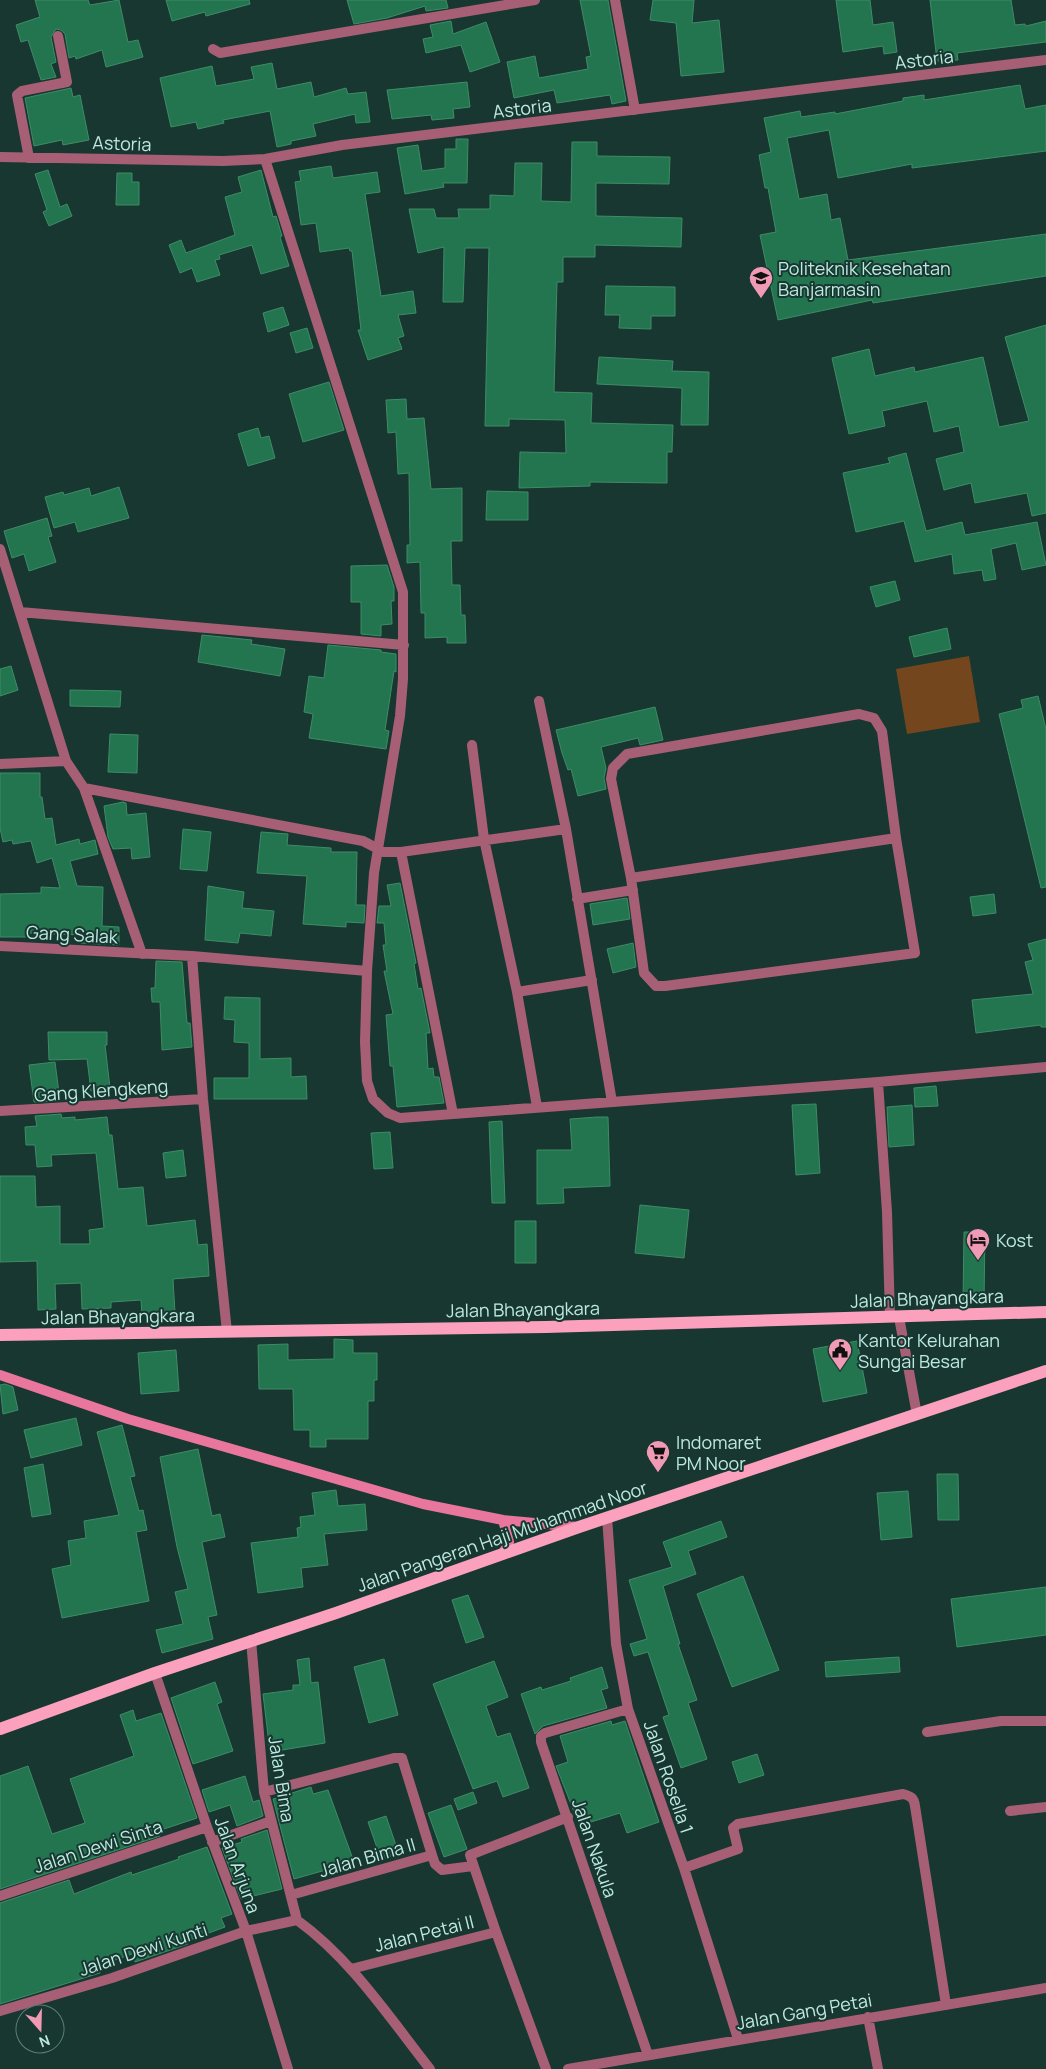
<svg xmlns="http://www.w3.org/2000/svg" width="1046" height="2069" font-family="Manrope,sans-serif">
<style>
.green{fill:#73461e}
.building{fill:#237550;stroke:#3e8c66}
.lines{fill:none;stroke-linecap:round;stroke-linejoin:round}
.street{stroke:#a75f76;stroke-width:10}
.secondary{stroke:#e9769d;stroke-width:10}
.primary{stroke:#fba1bd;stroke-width:12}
.labels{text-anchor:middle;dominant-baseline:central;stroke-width:4;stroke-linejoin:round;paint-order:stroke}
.street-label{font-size:18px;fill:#bdeae0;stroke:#183731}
.poi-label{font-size:18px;fill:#bdeae0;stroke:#183731;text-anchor:start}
</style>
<rect width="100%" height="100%" fill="#183731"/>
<path class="green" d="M969,656L980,722L907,734L896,669Z"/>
<path class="building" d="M35,0H88L90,5L119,0L128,42L138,40L143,57L106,67L102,50L76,59L75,56L69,58L65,34L61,30L56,29L51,37L56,62L51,64L56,77L41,80L28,40L21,42L16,25L40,17Z
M166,0H249L250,4L206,16L205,12L172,21Z
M347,0H446L448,8L426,11L425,6L387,18L354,24Z
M580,0H608L626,101L612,104L610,95L557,103L554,90L514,98L507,62L535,56L539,78L588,69L586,57L591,56Z
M653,0H694L692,23L719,20L724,72L681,76L676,23L650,20Z
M836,0H870L873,25L893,22L897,52L884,54L883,46L843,52Z
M930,0H1011L1015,25L1025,24L1026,26L1046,21V42L957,53L958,60L937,61Z
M451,21L453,34L486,22L500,62L470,72L461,45L426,53L423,39L433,37L430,25Z
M272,63L277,89L311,82L314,97L346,88L348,94L366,92L370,122L356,123L355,114L313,124L316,136L291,141V144L277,147L270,111L223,120L224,123L198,129L196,122L171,127L160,78L212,66L216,86L254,79L251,67Z
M467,82L470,107L453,109L454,118L432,120L431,115L392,119L387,90Z
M1020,85L1025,109L1046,105V151L912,168V164L838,178L829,130L787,138L799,199L827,194L831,220L840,218L848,260L1046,234V276L873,303L872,300L778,320L760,235L776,232L768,188H765L759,155L771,152L764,118L800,111L801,117L835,112V114L903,101V98L924,95V100Z
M71,88L73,97L80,95L89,140L63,145L62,140L34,146L25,98Z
M456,139H468L467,183H443L444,187L405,194L397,148L418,145L422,171L445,168V149H456Z
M572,142H597V156L670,157L669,184L596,183V216L682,218L681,247L595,245V257H563V282H557L554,392L592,393L591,423L673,425L672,452H667V483L590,482V486L519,488L520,452L566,453L565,420L509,419V426H485L489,248H465L463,302H443L444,247L418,253L409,209H434L436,218H459L458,209H490V195L514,196L515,163H542L541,201L571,202Z
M331,166L333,178L377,172L380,192L365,194L381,296L413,291L416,313L398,315L404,336L398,338L402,349L368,360L358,330H361L352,251H350L349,248L320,252L316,223L301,225L295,182L301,181L299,171Z
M48,170L60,207L67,204L72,216L49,226L43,212L47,210L35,174Z
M261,170L273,217L276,216L282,236L280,237L289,266L261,274L252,245L219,255L220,259L215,260L220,275L197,282L192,268L180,273L169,245L181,240L186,253L235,235L225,197L242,192L238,177Z
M117,173H132V182H139V205H116Z
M606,286L675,287V316H651V329L619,328L620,315H605Z
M283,307L289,325L268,332L263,313Z
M1046,325V513L1032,516L1027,493L975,503L971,483L944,490L936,459L964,452L959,426L934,432L927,401L882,411L885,426L849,434L832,358L869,349L875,376L914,367L915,372L983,357L999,427L1029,421L1005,337Z
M307,328L313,348L296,353L290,333Z
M599,357L673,361L672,371L709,372L708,425H681L682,388L597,384Z
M329,382L344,430L303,442L289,394Z
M406,399L407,419L424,418L431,489L462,488V541H451L452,585H460L461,615H465L466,643H447V637L425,638V613H421L420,562L407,563V545H410L409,473L398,474L396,432L388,433L386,400Z
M258,428L261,438L269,436L275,458L248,466L238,434Z
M906,453L926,531L962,522L965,535L1037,522L1046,565L1022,570L1016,543L991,549L996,579L984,581L982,570L954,574L952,554L915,562L904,521L856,532L843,473L890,463L888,458Z
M119,487L129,518L78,532L75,522L54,528L45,497L63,492L64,495L89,488L91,496Z
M487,491L528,492V520H486Z
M47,518L52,536L48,537L56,562L29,571L24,554L12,558L4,531Z
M387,565L394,587V601H391L392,624L381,625V636L361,634V602H351V566Z
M895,581L900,600L876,607L870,587Z
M947,628L951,649L914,657L909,637Z
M202,635L252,640L251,644L285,649L280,676L198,662Z
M328,645L381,650V652L396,654V672L394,671L385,730L389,731L386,749L309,738L313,714L304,712L309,676L324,678Z
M11,666L18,690L0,696V669Z
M70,690L121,691L120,707L70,706Z
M1038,696L1046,729V887L1041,888L999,714L1023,708L1021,700Z
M655,707L663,740L640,745L638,738L601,747L606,768L604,778L606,789L578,796L571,769L568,770L562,753L556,730Z
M110,734L138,735L137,773L108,772Z
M0,773H40V797H42L45,819L52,818L56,845L79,839L80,844L95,840L98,854L70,861L77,886L103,887L102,926L119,927V945L81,943L82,935L28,933V937H0V894L41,893V887L60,888L52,858L37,863L31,841L13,844L12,840L3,842L0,828Z
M123,802L126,803L127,815L146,813L150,857L132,859L131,848L113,849L108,837L104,806Z
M183,829L211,832L207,871L180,869Z
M261,832L288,834L287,845L331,848V852H357L356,905H365L364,923L346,922V927L303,924L307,876L257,873Z
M400,883L416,963L414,964L418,989L421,988L430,1033H426L428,1069L433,1068L434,1077H439L444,1103L397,1107L393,1066H390L386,1015L393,1014L384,971H387L383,945H386L384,923H377L379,906H391L387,885Z
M208,886L244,892L242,908L274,911L271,936L240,933L238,943L205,940Z
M994,894L996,913L973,916L970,897Z
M627,898L630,919L593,925L590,904Z
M1046,939V1027H1041V1025L976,1033L972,1000L1033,994L1025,962L1033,960L1028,944Z
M633,943L636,967L613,973L607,949Z
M156,961L182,962L187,1023H190L192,1047L162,1050L160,1002H152L151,988H155Z
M225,997L260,998V1059L291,1058V1077L306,1076L307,1099H214V1078H249V1043L234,1042L235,1020L224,1019Z
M48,1032H107V1045H105L110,1088L91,1091L87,1059L49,1060Z
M55,1062L60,1101L34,1102L29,1065Z
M936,1086L938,1106L915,1107L914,1088Z
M816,1104L820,1173L796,1175L792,1105Z
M912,1105L914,1145L889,1147L887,1107Z
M61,1114L62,1118L75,1117V1120L107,1117L109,1135H112L118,1189L143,1187L147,1226L195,1220L198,1245L207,1244L209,1276L173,1279L175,1313L142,1315L141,1300L111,1302V1308L82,1309L81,1283L55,1284L56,1309L38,1310L37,1261L0,1262V1176H35L36,1207L60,1206V1244H90L89,1230L104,1228L96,1153L51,1155L52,1166L37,1167L35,1145H26L25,1127L37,1126L35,1116Z
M597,1117H608L610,1186L563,1188L564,1203L537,1204V1150H572L570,1119Z
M502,1121L505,1203H492L489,1122Z
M390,1132L393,1168L374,1169L371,1133Z
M183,1150L186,1176L166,1178L163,1153Z
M640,1205L689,1210L684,1258L635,1253Z
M515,1221H536V1263H515Z
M964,1232H985L984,1302H963Z
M334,1339L353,1340V1353H377V1380H374V1401H368V1439H326V1447H310V1430H294L293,1389H259L258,1345L288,1344V1360L334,1359Z
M857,1341L867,1393L823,1402L813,1349Z
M176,1350L179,1391L141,1394L138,1353Z
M5,1384L13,1387L18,1410L3,1414L0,1385Z
M76,1418L82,1445L31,1458L24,1430Z
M122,1425L135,1476L130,1477L139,1511L143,1510L147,1530L136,1532L149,1601L62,1618L52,1569L71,1565L68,1541L86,1538L84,1521L119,1515L97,1432Z
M198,1449L212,1516L220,1514L225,1537L202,1542L217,1615L208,1617L213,1639L162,1653L156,1630L183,1624L175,1592L188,1589L177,1547L160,1457Z
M43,1464L51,1514L32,1517L24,1468Z
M937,1474H958L959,1520H938Z
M336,1490L338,1506L365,1504L367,1530L324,1534L328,1565L301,1568L303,1587L258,1593L251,1543L298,1537L297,1528L301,1527L300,1517L315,1515L312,1493Z
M908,1491L912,1537L881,1540L877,1493Z
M721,1521L727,1537L688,1551L696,1574L663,1586L680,1644H678L697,1700L688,1703L707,1759L681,1768L663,1717L669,1715L648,1652L634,1656L630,1644L647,1639L629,1580L672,1567L663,1542Z
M743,1576L779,1670L732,1687L697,1594Z
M1046,1587V1635L957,1647L951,1599Z
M468,1595L484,1637L466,1643L452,1600Z
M899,1657L900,1672L826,1677L825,1662Z
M309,1658L311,1683L318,1682L325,1743L270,1752L263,1694L293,1690V1685H300L297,1660Z
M384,1659L398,1715L369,1723L354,1667Z
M494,1661L508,1697L486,1706L497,1737L510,1733L529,1788L503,1797L497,1781L473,1789L433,1684Z
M602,1667L608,1688L601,1690L607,1708L543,1726L535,1734L521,1694L541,1687L542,1690L571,1681L570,1678Z
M215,1682L222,1702L217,1704L233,1751L193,1764L171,1698Z
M133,1710L136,1721L161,1713L197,1818L158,1831L160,1836L0,1889V1776L28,1766L52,1834L85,1823L70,1779L134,1756L120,1715Z
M611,1721L612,1725L625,1721L659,1822L627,1833L620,1813L591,1822L590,1817L578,1822L556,1766L568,1762L560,1736Z
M757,1754L764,1775L739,1783L732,1762Z
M245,1776L253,1802L259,1800L263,1816L237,1826L230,1805L209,1812L202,1790Z
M311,1787L313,1794L328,1790L354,1862L294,1879L273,1799Z
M473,1792L477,1803L458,1810L454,1799Z
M451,1805L467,1849L444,1857L428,1813Z
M386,1816L399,1854L381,1859L368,1822Z
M267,1830L282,1889L241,1899L222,1848L242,1842L241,1839Z
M207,1847L232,1914L221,1918L225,1927L187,1941L188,1944L135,1962L132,1954L98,1966L100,1973L0,2004V1903L69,1880L74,1894L131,1872L132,1875L179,1859L178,1857Z"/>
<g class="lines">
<path class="street" d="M615,0L635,110
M213,49L220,53L535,0
M0,157L223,161L265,159L342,145L1046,60
M29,158L17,95L22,91L67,82L58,36
M265,159L403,592V679L400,716L374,873L367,971L365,1042L367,1081L373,1099L388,1113L400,1118L878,1082L1046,1067
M0,549L66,761L84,788L142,954
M20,612L404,645
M539,701L566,829L612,1102
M472,745L484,839L517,992L537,1107
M0,764L66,761
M84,788L363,841L384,852H401L566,829
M896,838L915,953L665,986H656L644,973L631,878Z
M401,852L453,1114
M631,878L611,779L613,768L627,754L859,714L874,718L882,731L896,838
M577,899L633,890
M0,946L192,956L367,971
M192,956L203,1099L227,1332
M517,992L592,980
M878,1082L887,1212L890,1317
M0,1111L203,1099
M899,1317L917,1415
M607,1517L616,1644L628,1709L684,1868L738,2039
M251,1640L264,1792L297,1920
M155,1673L207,1827L246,1931L288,2069
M628,1709L545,1733L541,1736V1742L648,2055
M927,1732L1001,1721H1046
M264,1792L394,1758H402L432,1855
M1010,1811L1046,1807
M212,1842L271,1821
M684,1868L738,1849L733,1828L738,1824L903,1794C911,1796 914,1798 915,1806L946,2005
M291,1895L432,1855L435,1864L442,1870L473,1866
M0,1896L207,1827
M297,1920C351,1959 389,2017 430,2069
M496,1932L546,2069
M351,1969L496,1932L470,1855L568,1817
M0,2011L112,1978L246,1931L297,1920
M868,2017L878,2069
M568,2069L1046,1988"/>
<path class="secondary" d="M0,1375L128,1419L423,1504L503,1520L578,1527
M502,1555L509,1542L503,1520"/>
<path class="primary" d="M0,1335L546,1327L1046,1312
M0,1729L155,1673L336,1613L579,1527L1046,1371"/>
</g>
<defs>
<g id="university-pin" transform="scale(1.25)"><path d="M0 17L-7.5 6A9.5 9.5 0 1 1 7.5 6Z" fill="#f09ab5" stroke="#183731"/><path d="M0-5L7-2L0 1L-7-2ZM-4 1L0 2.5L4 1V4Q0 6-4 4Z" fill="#111"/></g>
<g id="hotel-pin" transform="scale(1.25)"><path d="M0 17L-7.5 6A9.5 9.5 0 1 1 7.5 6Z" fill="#f09ab5" stroke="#183731"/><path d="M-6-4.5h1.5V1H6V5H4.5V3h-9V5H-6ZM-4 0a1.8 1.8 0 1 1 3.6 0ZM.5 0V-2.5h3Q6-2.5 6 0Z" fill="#111"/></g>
<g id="civic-pin" transform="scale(1.25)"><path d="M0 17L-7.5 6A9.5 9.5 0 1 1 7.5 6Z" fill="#f09ab5" stroke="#183731"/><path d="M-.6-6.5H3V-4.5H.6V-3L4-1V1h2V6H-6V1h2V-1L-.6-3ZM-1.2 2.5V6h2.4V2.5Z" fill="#111"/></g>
<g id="supermarket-pin" transform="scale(1.25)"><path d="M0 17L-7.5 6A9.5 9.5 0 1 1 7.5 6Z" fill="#f09ab5" stroke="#183731"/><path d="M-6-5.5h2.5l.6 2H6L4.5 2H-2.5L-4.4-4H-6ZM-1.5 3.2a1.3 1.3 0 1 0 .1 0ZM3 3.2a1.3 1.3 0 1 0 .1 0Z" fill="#111"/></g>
</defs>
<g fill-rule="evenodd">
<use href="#university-pin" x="761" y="278"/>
<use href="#hotel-pin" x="978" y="1240"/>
<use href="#civic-pin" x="840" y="1350"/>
<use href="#supermarket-pin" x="658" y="1452"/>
</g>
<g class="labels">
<g class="street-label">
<text transform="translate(924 59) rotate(-7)">Astoria</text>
<text transform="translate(522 108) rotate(-7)">Astoria</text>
<text transform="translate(122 143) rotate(2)">Astoria</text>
<text transform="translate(72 934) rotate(3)">Gang Salak</text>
<text transform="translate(101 1090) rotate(-4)">Gang Klengkeng</text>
<text transform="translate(927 1298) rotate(-2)">Jalan Bhayangkara</text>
<text transform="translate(523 1309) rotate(-1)">Jalan Bhayangkara</text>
<text transform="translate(118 1316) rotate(-1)">Jalan Bhayangkara</text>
<text transform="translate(502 1536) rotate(-19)">Jalan Pangeran Haji Muhammad Noor</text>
<text transform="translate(669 1777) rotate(71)">Jalan Rosella 1</text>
<text transform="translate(282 1779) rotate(81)">Jalan Bima</text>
<text transform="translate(98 1846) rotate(-18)">Jalan Dewi Sinta</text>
<text transform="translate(595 1848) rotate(71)">Jalan Nakula</text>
<text transform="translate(367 1857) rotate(-16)">Jalan Bima II</text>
<text transform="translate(238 1865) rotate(70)">Jalan Arjuna</text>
<text transform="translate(424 1933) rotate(-14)">Jalan Petai II</text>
<text transform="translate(143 1949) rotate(-18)">Jalan Dewi Kunti</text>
<text transform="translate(804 2011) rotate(-10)">Jalan Gang Petai</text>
</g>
<g class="poi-label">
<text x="778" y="268">Politeknik Kesehatan<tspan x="778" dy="21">Banjarmasin</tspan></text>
<text x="996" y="1240">Kost</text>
<text x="858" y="1340">Kantor Kelurahan<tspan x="858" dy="21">Sungai Besar</tspan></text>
<text x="676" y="1442">Indomaret<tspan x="676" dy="21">PM Noor</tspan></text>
</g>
</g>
<g transform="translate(40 2029) rotate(160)"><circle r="24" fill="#183731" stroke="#5a7f77"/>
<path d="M0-4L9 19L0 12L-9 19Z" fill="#f09ab5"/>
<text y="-8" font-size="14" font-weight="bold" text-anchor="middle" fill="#bdeae0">N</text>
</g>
</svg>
